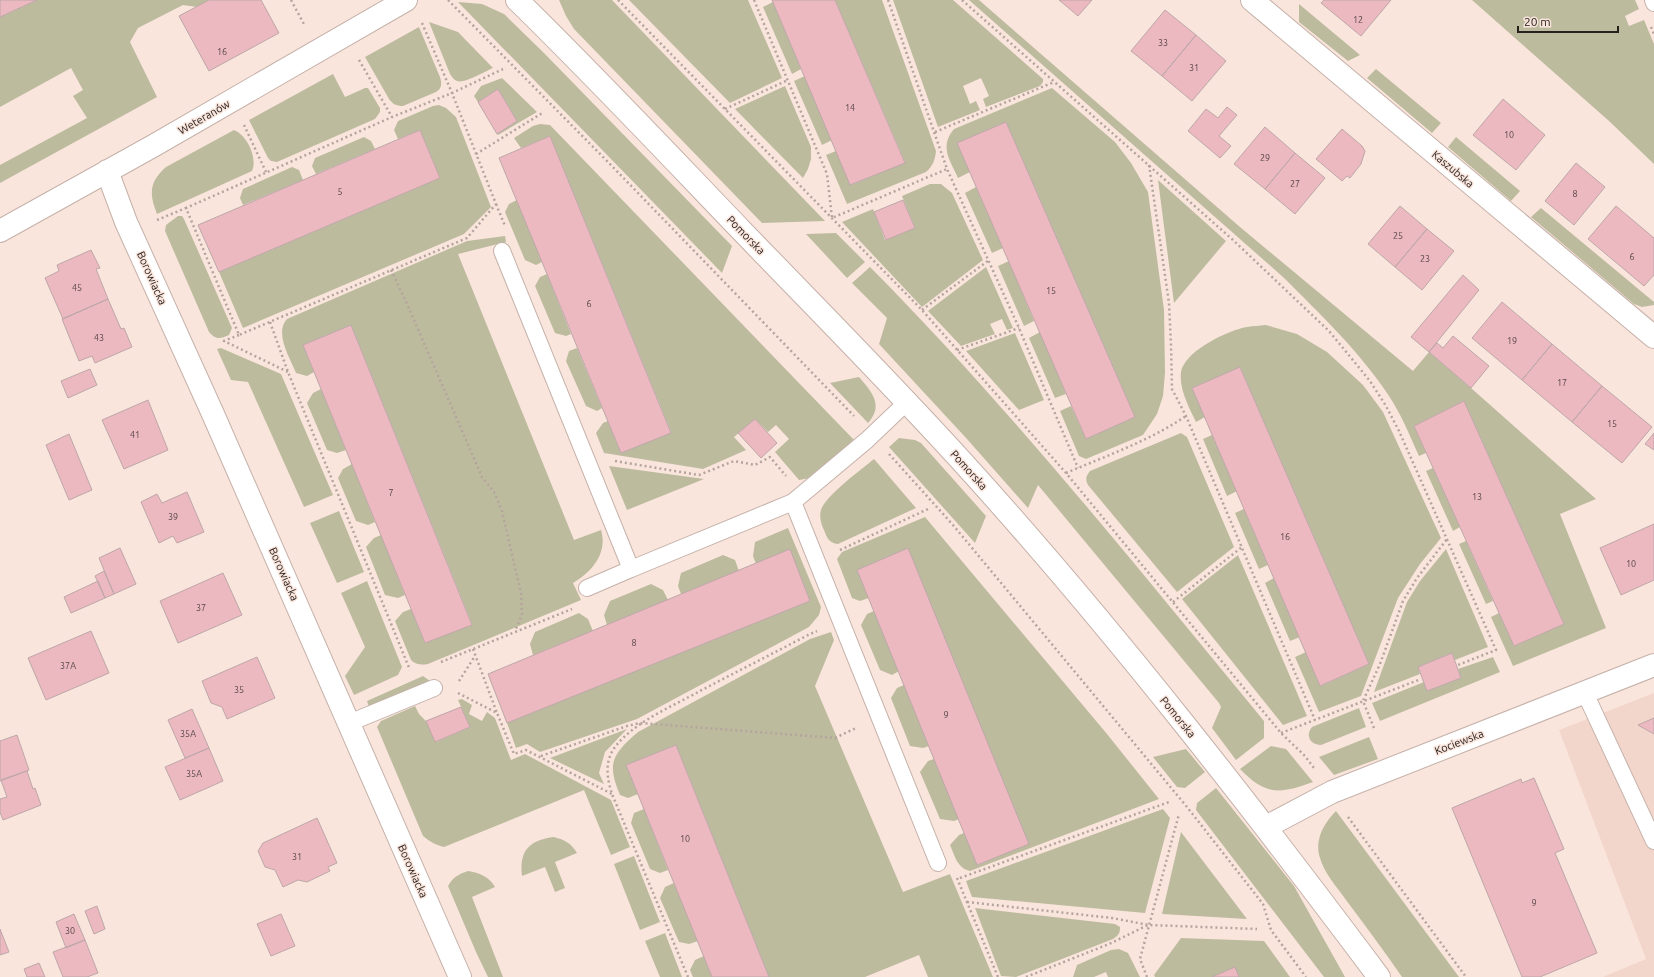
<svg xmlns="http://www.w3.org/2000/svg" width="1654" height="977" font-family="Ubuntu,sans-serif">
<style>
.built{fill:#f3d6cb}
.green{fill:#bdbb9e}
.building{fill:#ebb9bf;stroke:#bda7a9}
.lines{fill:none;stroke-linecap:round;stroke-linejoin:round}
.service-casing{stroke:#c5b1a9;stroke-width:18}
.minor-casing{stroke:#c5b1a9;stroke-width:24}
.tertiary-casing{stroke:#c5b1a9;stroke-width:24}
.path{stroke:#b4a49d;stroke-width:2.5;stroke-dasharray:2 3;stroke-linecap:butt}
.service{stroke:#fff;stroke-width:16}
.minor{stroke:#fff;stroke-width:22}
.tertiary{stroke:#fff;stroke-width:22}
.labels{text-anchor:middle;dominant-baseline:central;stroke-width:3;stroke-linejoin:round;paint-order:stroke}
.number-label{font-size:9px;fill:#584646}
.street-label{font-size:11px;fill:#27201d;stroke:#fae5dd}
</style>
<rect width="100%" height="100%" fill="#fae5dd"/>
<path class="built" d="M1654,693V977H1603L1646,959L1559,730Z"/>
<path class="green" d="M37,0H209L197,7L183,5L138,28L130,42L157,97L0,183V165L87,118L73,96L83,90L71,68L0,107V17Z
M559,0H612L825,221L762,223L574,29L566,16Z
M629,0H748L782,78L730,103Z
M835,0H882L936,151C935,160 933,166 926,172L847,204L826,155L836,151L851,185L905,162Z
M893,0H953L1043,79V82L1040,86L986,107L983,99L989,96L981,78L963,86L970,104L976,101L980,110L938,127Z
M969,0H979L1240,227L1413,371L1429,352L1471,388L1596,499L1560,514L1606,628L1513,666L1491,617L1499,613L1514,646L1564,624L1464,401L1414,426L1426,453L1419,456C1410,436 1401,414 1389,396C1360,352 1321,315 1283,277Z
M1472,0H1635L1639,9L1625,16L1629,26L1644,20L1654,44V164L1609,121Z
M458,2L482,4L504,14L544,53L732,246L722,273Z
M773,2L801,69L792,74L763,7Z
M1299,4L1360,55L1348,61L1299,22Z
M429,22L458,32L493,68C486,71 464,84 457,81C454,80 452,77 450,74Z
M419,27L440,77C442,84 442,88 436,92L403,106C396,106 393,104 389,99L365,57Z
M1376,69L1441,123L1432,133L1367,78Z
M333,74L345,97L365,88H368L380,108V112L375,119L277,162L271,161L268,158L249,120Z
M805,76L832,140L822,145L794,81Z
M502,78L537,112L498,135L497,134L517,121L498,89L478,102L474,96L481,86Z
M785,86L811,147V159L808,169L803,178L735,109Z
M1052,88L1115,142L1131,163L1148,192L1164,310L1165,373L1163,396L1157,414L1143,435L1086,459L1079,456L1060,411L1071,406L1086,439L1135,417L1006,122L958,143L970,172L958,178C950,160 939,147 954,129Z
M439,105L446,108L456,117L491,207L464,234L243,328L219,272L440,178L420,130L398,139L394,130L398,121L433,106Z
M540,124L550,125L854,440L810,478L799,480L775,452L789,439L776,425L768,432L755,419L734,437L746,450L703,469L604,453L596,433L603,423L608,421L621,453L671,432L550,136L521,148L514,138L533,126Z
M234,130C247,135 258,158 252,171L157,214C149,194 149,182 166,167Z
M364,137L371,141L375,149L316,174L312,166L315,158Z
M1456,137L1520,191L1511,201L1448,147Z
M292,167L299,170L303,180L243,205L240,198L243,189Z
M1158,180L1226,241L1174,303Z
M930,184H941L952,193L983,260L922,307L842,222L873,209L885,240L915,228L902,196Z
M976,187L1003,248L992,253L965,193Z
M517,200L542,262L536,265L525,260L505,212L509,204Z
M1541,208L1654,302V305L1642,307L1634,304L1531,217Z
M178,216H182L184,219L232,328L229,335C220,339 216,340 209,332L165,231L166,225Z
M836,233L865,262L847,278L806,234Z
M505,236L506,242L458,254L574,540L601,530C608,553 592,572 573,583L581,600L428,664C421,665 416,665 411,660L395,621L403,612L411,609L425,643L472,624L351,325L303,345L314,372L307,376L296,373C290,358 274,333 287,319L467,241Z
M1009,261L1034,321L1024,326L998,266Z
M870,267C1011,409 1137,567 1264,721V738L1236,760L1212,728L1221,707L1219,703L1038,485L1028,508L967,439L879,344L887,318L852,283Z
M986,267L1013,328L1007,330L1002,319L990,324L995,334L961,346L928,311Z
M547,274L571,334L566,336L555,333L535,286L540,277Z
M1266,325L1297,334L1327,352L1363,385L1383,412L1441,538L1420,564L1398,598L1361,696L1319,712L1295,657L1306,652L1321,686L1369,664L1240,367L1192,388L1205,417L1196,422C1189,407 1179,390 1181,372C1184,353 1221,334 1239,329C1247,326 1257,326 1266,325Z
M1040,332L1066,394L1055,398L1029,338Z
M1015,333L1044,400L1019,410L966,351Z
M221,348L281,374L333,495L304,507L248,382L231,380L217,349Z
M577,348L602,408L597,411L586,406L566,361L569,351Z
M859,377C872,392 884,405 868,423L830,383Z
M321,389L346,450L337,453L327,450L307,403L313,393Z
M1181,433L1187,437L1234,547L1177,592L1088,485C1085,479 1086,476 1090,471Z
M1212,435L1237,491L1227,496L1203,439Z
M899,438L915,440L921,443L986,516L975,543L889,447Z
M874,459L916,508L838,544C829,543 827,538 824,530C821,524 819,516 821,510C825,496 862,469 874,459Z
M352,464L375,522L368,525L356,521L338,478L343,469Z
M609,466L704,479L627,510Z
M1433,468L1460,527L1453,531L1426,471Z
M1244,509L1268,565L1259,569L1235,513Z
M339,511L364,572L337,583L310,523Z
M925,517L1107,734L1159,799L970,871C957,868 955,856 950,845L959,835L964,833L978,865L1028,844L908,548L857,570L869,598L860,601L852,598L837,559L842,552Z
M788,528L821,607L819,615L809,627L637,719L540,752L527,744L516,748L507,723L810,601L790,550L756,564L753,556L755,542Z
M381,535L405,595L398,598L385,595L366,547L374,538Z
M1466,541L1493,601L1486,604L1459,544Z
M1446,549L1488,647L1455,660L1452,653L1418,667L1420,674L1374,692L1407,602L1420,581Z
M723,555L735,560L739,571L681,594L678,586L681,573Z
M1238,555L1307,716L1283,725L1182,599Z
M1274,578L1300,637L1290,641L1265,583Z
M367,581L402,667L398,675L354,695L345,676L365,647L341,593Z
M651,584L663,590L668,600L607,625L604,615L610,601Z
M874,611L899,671L892,675L880,670L861,625L867,614Z
M579,613L588,619L593,631L533,655L530,644L535,632Z
M831,632L834,640L815,686L903,892L950,874L993,977H928L919,955L865,977H769L676,745L626,765L638,794L628,798L620,795C606,762 613,754 638,732L810,639Z
M1493,657L1500,672L1380,721L1372,703L1424,682L1427,691L1461,678L1458,669Z
M423,676L430,681L369,707L367,701Z
M904,685L929,746L923,748L910,746L891,698L897,688Z
M462,699L472,705L469,714L482,721L487,712L495,718L511,760L525,754L611,800L630,847L611,855L584,790L444,847C436,845 430,842 423,836L377,727L381,721L415,706L419,714L426,721L436,742L470,727L458,700Z
M1359,708L1366,727L1321,745C1310,745 1305,735 1312,727Z
M627,729L605,752L599,773L604,784L550,758Z
M1369,737L1378,759L1334,775L1319,757Z
M1271,746L1286,749L1313,782C1280,794 1266,796 1240,769Z
M1186,749L1205,772L1185,788L1177,787L1153,757Z
M934,759L959,819L954,821L940,819L920,772L928,761Z
M1216,788L1294,886L1345,977H1324L1196,810L1197,803Z
M644,809L668,870L660,873L650,869L631,823L634,813Z
M1163,809L1170,818L1145,913L972,897L966,881Z
M1336,811L1459,977H1402C1384,951 1365,925 1346,900C1337,887 1324,873 1320,858C1314,840 1324,823 1336,811Z
M1181,832L1247,919L1162,914Z
M554,837C565,840 571,843 577,853L555,862L565,888L555,892L545,867L522,876C519,851 529,840 554,837Z
M634,856L660,922L640,930L614,864Z
M468,871C479,873 489,876 495,887L472,897L503,977H488L476,952L448,886C453,877 459,874 468,871Z
M674,883L698,941L689,944L679,942L660,898L665,887Z
M975,908L1115,924L1120,927C1120,933 1119,935 1113,939L1016,977L1001,976Z
M665,933L682,977H660L645,941Z
M1181,938L1264,941L1290,977H1239L1235,967L1212,977H1155L1154,975Z
M1119,949L1128,953L1140,977H1108L1106,972L1094,977H1073L1077,965L1111,950Z
M704,956L712,977H693L690,970L695,960Z"/>
<path class="building" d="M0,0H37L0,17Z
M209,0H261L279,33L209,71L179,16Z
M772,0H835L905,163L850,185Z
M1059,0H1092L1078,16Z
M1324,0H1391L1361,36L1321,3Z
M1165,10L1196,35L1162,76L1131,51Z
M1196,35L1226,61L1192,101L1162,76Z
M498,89L517,121L497,134L478,102Z
M1503,99L1545,135L1516,170L1473,135Z
M1227,107L1237,115L1219,136L1231,146L1220,158L1188,131L1206,109L1218,118Z
M1006,122L1135,417L1086,439L957,143Z
M1265,127L1295,153L1265,189L1234,164Z
M1342,129L1362,146L1365,151L1361,164L1350,178L1347,176L1342,181L1316,159Z
M420,130L440,178L219,272L198,225Z
M550,136L671,433L621,453L499,158Z
M1295,153L1325,178L1295,214L1265,189Z
M1576,163L1605,187L1574,225L1545,201Z
M903,200L915,228L886,240L874,212Z
M1400,206L1427,229L1395,267L1368,244Z
M1616,206L1654,238V275L1644,286L1588,239Z
M1427,229L1454,251L1422,290L1395,267Z
M91,250L100,268L96,269L108,299L63,319L45,278L59,271L57,265Z
M1463,275L1479,290L1429,352L1411,337Z
M108,299L121,329L124,328L132,347L95,363L92,356L79,361L62,319Z
M1502,302L1552,344L1522,380L1472,338Z
M351,325L472,625L425,643L303,345Z
M1453,336L1489,366L1471,388L1429,352L1437,343L1443,348Z
M1552,344L1602,386L1572,422L1522,380Z
M1240,367L1369,664L1320,686L1192,388Z
M90,369L97,385L68,398L61,381Z
M1602,386L1652,427L1622,463L1572,422Z
M148,400L168,450L124,469L102,420Z
M1464,401L1564,624L1514,646L1414,426Z
M755,419L777,443L761,458L738,433Z
M1654,433V450L1645,444Z
M69,434L92,490L69,500L46,445Z
M187,492L204,532L177,543L173,536L159,543L141,502L157,494L162,503Z
M1654,524V580L1621,595L1600,548Z
M120,548L136,584L114,594L99,558Z
M908,548L1029,844L977,865L857,570Z
M790,549L810,601L507,723L488,674Z
M104,571L114,594L105,598L95,576Z
M223,573L242,615L178,643L160,601Z
M98,581L105,598L71,613L64,597Z
M91,631L109,673L46,700L28,658Z
M1452,653L1461,678L1427,691L1418,667Z
M257,657L275,698L227,719L222,707L211,703L202,681Z
M461,707L470,727L435,742L426,721Z
M192,709L209,748L185,758L168,720Z
M1654,718V734L1638,725Z
M17,735L29,770L0,781V741Z
M676,745L769,977H712L626,765Z
M209,748L223,781L180,800L165,767Z
M27,771L33,789L35,788L41,805L3,820L0,812V799L7,797L1,780Z
M1534,778L1564,849L1555,853L1597,953L1540,977H1522L1452,808L1521,779L1522,783Z
M317,818L337,863L328,867L330,871L307,882L298,880L283,887L275,870L265,867L258,851L263,843Z
M97,906L105,929L94,934L85,911Z
M74,914L85,940L66,948L56,922Z
M281,914L295,946L271,956L257,924Z
M0,929L9,952L0,955Z
M85,940L98,973L87,977H63L53,952Z
M39,963L45,977H27L24,969Z
M1235,967L1239,977H1212Z"/>
<g class="lines">
<g class="service-casing">
<path id="service" d="M1653,0L1654,3
M502,251L631,569L793,502L867,440L907,402
M793,502L938,863
M587,588L631,569
M1585,693L1654,841
M349,723L434,688"/>
</g>
<g class="minor-casing">
<path id="minor" d="M1252,0L1654,337
M107,171L126,222L213,414L460,977
M0,231L153,146L406,0
M1266,827L1332,792L1654,665"/>
</g>
<g class="tertiary-casing">
<path id="tertiary" d="M517,0C594,75 667,153 741,230C820,312 900,392 976,477C1119,636 1251,806 1379,977"/>
</g>
<path class="path" d="M291,0L305,26
M448,0L608,162L854,416
M618,0L922,310L1066,473L1281,733L1305,756L1314,768
M754,0L827,174L832,218L947,169
M888,0L947,169L1019,328L1078,468
M962,0L1233,240L1329,331L1370,381L1386,406L1399,431L1496,650L1458,665
M422,23L452,93L496,204L467,238L239,335L186,208L392,117L452,93L503,69
M1651,27L1654,34
M359,60L392,117
M725,109L788,80
M244,125L266,172
M935,132L1054,82
M476,154L544,112
M1149,165L1169,303L1171,345L1172,389L1186,416L1315,720
M496,204L505,226
M157,220L186,208
M391,270L408,306L482,477L494,492L502,511L521,593L522,615L515,631
M922,310L989,260
M270,322L288,372L410,670
M239,335L224,341L288,372
M957,350L1019,328
M889,454L953,525L1187,807L1263,904L1271,930L1306,977
M615,461L699,475L734,461L755,465L770,457L786,476
M1066,473C1106,456 1149,441 1186,416
M840,550L928,509
M1173,602L1242,547
M473,649L497,713
M441,662L572,609
M459,681L475,656
M458,693L497,713L514,754L526,750L612,794
M1374,728L1363,701L1380,664L1403,601L1417,578L1447,539
M1281,733L1421,679
M541,756L627,726L640,723L835,738L856,728
M1348,817L1466,977
M957,878L998,977
M960,878L1169,802
M967,902L1112,918L1149,925L1257,929
M688,977L612,794C607,778 604,762 615,747C634,722 673,706 700,691C736,672 772,654 808,635L817,631
M1026,977L1109,944L1148,925
M1147,977L1140,959L1179,814"/>
<use href="#service" class="service"/>
<use href="#minor" class="minor"/>
<use href="#tertiary" class="tertiary"/>
</g>
<g class="labels">
<g class="number-label">
<text x="1358" y="20">12</text>
<text x="1163" y="43">33</text>
<text x="222" y="52">16</text>
<text x="1194" y="68">31</text>
<text x="850" y="108">14</text>
<text x="1509" y="135">10</text>
<text x="1265" y="158">29</text>
<text x="1295" y="184">27</text>
<text x="340" y="192">5</text>
<text x="1575" y="194">8</text>
<text x="1398" y="236">25</text>
<text x="1632" y="257">6</text>
<text x="1425" y="259">23</text>
<text x="77" y="288">45</text>
<text x="1051" y="291">15</text>
<text x="589" y="304">6</text>
<text x="99" y="338">43</text>
<text x="1512" y="341">19</text>
<text x="1562" y="383">17</text>
<text x="1612" y="424">15</text>
<text x="135" y="435">41</text>
<text x="391" y="493">7</text>
<text x="1477" y="497">13</text>
<text x="173" y="517">39</text>
<text x="1285" y="537">16</text>
<text x="1631" y="564">10</text>
<text x="201" y="608">37</text>
<text x="634" y="643">8</text>
<text x="68" y="666">37A</text>
<text x="239" y="690">35</text>
<text x="946" y="715">9</text>
<text x="188" y="734">35A</text>
<text x="194" y="774">35A</text>
<text x="685" y="839">10</text>
<text x="297" y="857">31</text>
<text x="1534" y="903">9</text>
<text x="70" y="931">30</text>
</g>
<g class="street-label">
<text transform="translate(204 117) rotate(-30)">Weteranów</text>
<text transform="translate(1453 169) rotate(40)">Kaszubska</text>
<text transform="translate(746 235) rotate(46)">Pomorska</text>
<text transform="translate(152 278) rotate(66)">Borowiacka</text>
<text transform="translate(969 470) rotate(48)">Pomorska</text>
<text transform="translate(284 574) rotate(66)">Borowiacka</text>
<text transform="translate(1178 717) rotate(51)">Pomorska</text>
<text transform="translate(1459 742) rotate(-21)">Kociewska</text>
<text transform="translate(413 871) rotate(66)">Borowiacka</text>
</g>
</g>
<path d="M1518 26v6h100v-6" fill="none" stroke="#27201d" stroke-width="2"/>
<text x="1524" y="26" font-size="12" fill="#27201d" stroke="#fae5dd" stroke-width="3" paint-order="stroke">20 m</text>
</svg>
